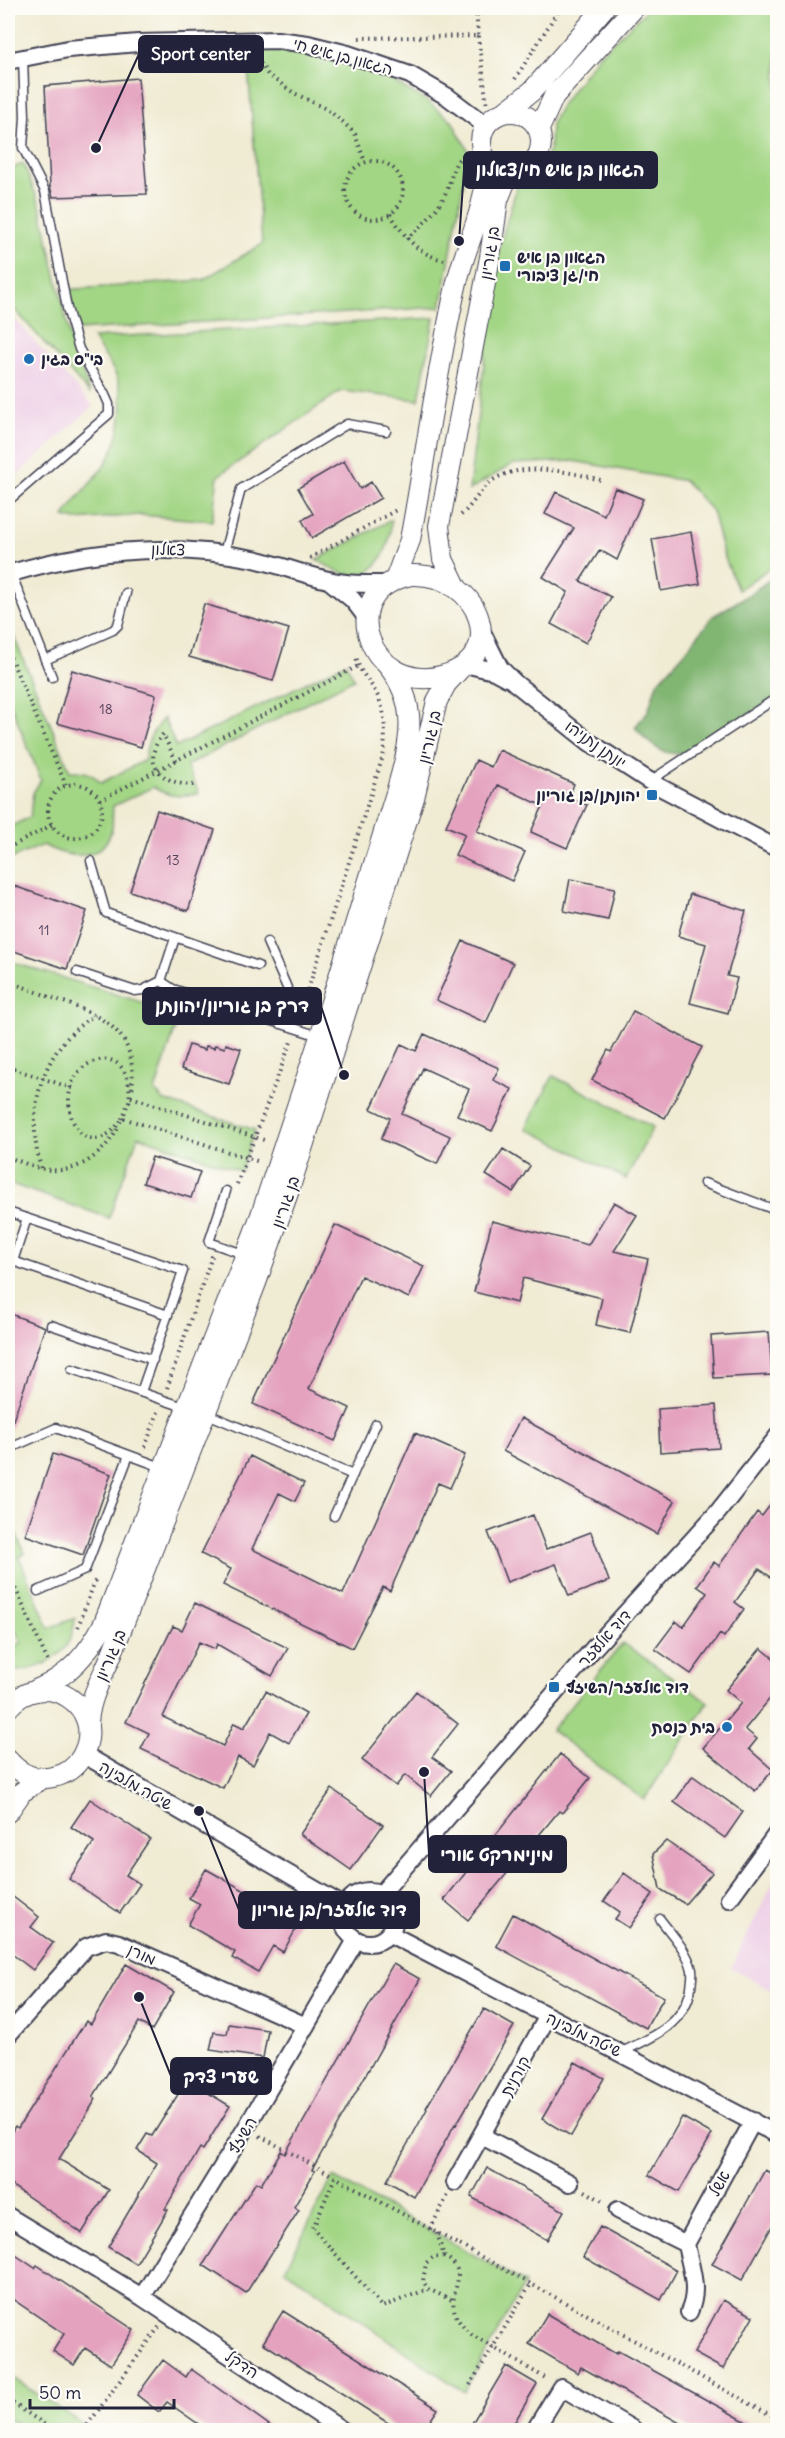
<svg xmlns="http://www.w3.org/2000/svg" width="785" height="2438" font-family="Delius,'Playpen Sans Hebrew',sans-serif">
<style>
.built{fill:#eed0e7}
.green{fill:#a2d584;stroke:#627c60;stroke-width:1.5}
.forest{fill:#81b672;stroke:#526c56;stroke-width:1.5}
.building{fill:#e4a2bf}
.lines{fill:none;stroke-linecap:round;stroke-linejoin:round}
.service-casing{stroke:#414052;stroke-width:11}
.minor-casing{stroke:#414052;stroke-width:20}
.tertiary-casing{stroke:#414052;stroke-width:22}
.path{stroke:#414052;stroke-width:4;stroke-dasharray:1.5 4.5;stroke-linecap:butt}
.service{stroke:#fff;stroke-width:8}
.minor{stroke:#fff;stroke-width:16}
.tertiary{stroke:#fff;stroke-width:20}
.poi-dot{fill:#1f6fb2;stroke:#fdfcf7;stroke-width:2}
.labels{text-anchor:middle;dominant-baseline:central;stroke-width:4.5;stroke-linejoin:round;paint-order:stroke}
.number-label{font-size:14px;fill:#52425c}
.street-label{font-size:16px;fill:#22223b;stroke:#fdfcf7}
.poi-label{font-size:16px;font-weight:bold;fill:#22223b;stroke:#fdfcf7;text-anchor:start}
.leader{fill:none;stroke:#22223b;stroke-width:2}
.callout-dot{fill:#22223b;stroke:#fdfcf7;stroke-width:2}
.callout{fill:#22223b;stroke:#22223b;stroke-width:2}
.callout-label{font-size:18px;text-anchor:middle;font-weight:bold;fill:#fff}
</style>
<rect width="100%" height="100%" fill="#fdfcf7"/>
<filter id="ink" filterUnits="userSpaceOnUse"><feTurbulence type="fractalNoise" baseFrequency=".0167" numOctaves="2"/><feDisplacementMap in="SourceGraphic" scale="12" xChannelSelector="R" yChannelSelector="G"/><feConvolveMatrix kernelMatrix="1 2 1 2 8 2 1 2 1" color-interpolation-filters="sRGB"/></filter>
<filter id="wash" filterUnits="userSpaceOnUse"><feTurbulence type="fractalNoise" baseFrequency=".008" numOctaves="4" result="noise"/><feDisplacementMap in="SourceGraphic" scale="24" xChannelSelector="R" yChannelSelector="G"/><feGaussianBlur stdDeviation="1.35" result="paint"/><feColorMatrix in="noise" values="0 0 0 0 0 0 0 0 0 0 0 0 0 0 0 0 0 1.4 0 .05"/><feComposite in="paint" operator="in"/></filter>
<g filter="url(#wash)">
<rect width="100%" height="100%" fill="#f0ebd3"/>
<path class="built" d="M8,312L93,406L8,484Z
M777,1874L778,1994H777L731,1968Z"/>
<path class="green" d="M649,8H777V563L738,590L723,553L712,511L685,481L573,461L513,464L469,490L497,255L517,186L537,175L550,148L551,124L562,104L599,55Z
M259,48L315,55L377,72L427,101L452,121L469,152L441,307L78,330L63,290L203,280L262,244L247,55Z
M23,163L40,205L71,341L90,394L8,302V167L14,168Z
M434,318L419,400L341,391L218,476L212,521L140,515L76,520L64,517C76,496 94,482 106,463C121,439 126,404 117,378C112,364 100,351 93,338Z
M391,520C391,547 377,584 342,573C333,570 325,564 316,560Z
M8,623L70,771C84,771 92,772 101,783L145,760C146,742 152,731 164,718L176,747L346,663L354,679L186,766L199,793C181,797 170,798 153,787L113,806C112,813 113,822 112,829C102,864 67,858 43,845L8,860V828L30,817L33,793L41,780L8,698Z
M8,961L180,1014L155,1091L163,1100L255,1130L241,1171L138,1136L109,1218L8,1183Z
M553,1076L653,1127L626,1179L526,1128Z
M8,1515L25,1554L19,1557L49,1628L75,1618C73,1655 42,1672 8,1671V1649L21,1643L8,1613Z
M623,1643L708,1702L644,1800L551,1730Z
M333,2177L525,2283L464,2392L285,2269Z
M8,2375L92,2430H26L8,2419Z"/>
<path class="forest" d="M777,574V697L689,752C665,759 649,745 635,727L648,711L657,683L685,652L713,616L750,594Z"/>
<g id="blocks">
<path class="building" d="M138,78L147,194L53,197L50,186L45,86Z
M344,461L360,489L371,482L381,498L312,538L302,520L313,514L298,488Z
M615,488L643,499L617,560L600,550L580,581L611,597L586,643L551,624L568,592L543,577L574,528L545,514L556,492L604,515Z
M691,532L700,584L661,591L652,539Z
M204,604L289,629L273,681L189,657Z
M72,670L156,695L141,747L57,723Z
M499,750L574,784L569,797L587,805L567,848L531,832L543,806L498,785L477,831L525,852L512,881L455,855L465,834L446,826L476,760L491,767Z
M157,810L215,830L188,911L130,891Z
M570,879L615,888L608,920L564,911Z
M8,884L87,911L67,969L8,949Z
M690,894L746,911L727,976L737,978L728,1013L690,1003L706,944L678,936Z
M463,941L513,963L486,1023L436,1000Z
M633,1011L702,1047L665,1118L592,1080L608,1050L611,1052Z
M424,1034L499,1068L493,1080L512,1089L492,1131L457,1115L469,1089L423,1068L402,1114L450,1136L437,1164L381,1139L390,1118L371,1109L401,1044L416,1051Z
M226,1044L241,1049L229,1084L181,1069L189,1045L205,1050L206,1046L214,1048L215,1045L225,1048Z
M503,1149L530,1166L513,1192L486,1175Z
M152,1157L200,1172L191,1198L143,1183Z
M614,1202L637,1215L614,1251L648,1259L630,1333L596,1325L602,1298L523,1278L517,1303L474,1292L492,1221L588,1245Z
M335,1225L424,1266L409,1298L361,1276L309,1389L350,1408L335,1441L253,1404Z
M8,1313L45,1327L10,1429L8,1428Z
M769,1332L772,1375L714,1378L711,1336Z
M716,1405L719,1448L660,1452L658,1409Z
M521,1418L675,1501L657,1534L503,1451Z
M415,1433L465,1455L450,1488L438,1483L390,1591L383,1587L352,1648L223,1585L231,1569L201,1554L250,1456L304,1483L295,1501L279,1493L252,1549L343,1594Z
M53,1454L111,1474L83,1555L25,1535Z
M777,1496V1581L759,1569L735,1602L744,1609L724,1637L720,1634L691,1674L655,1649L676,1621L683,1627L707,1593L697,1586L714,1562L719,1566L757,1512L762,1516Z
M533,1515L546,1549L591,1532L609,1581L569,1596L556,1564L507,1582L488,1532Z
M195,1603L288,1648L272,1676L217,1644L215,1649L199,1642L163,1717L223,1746L234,1723L244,1728L266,1691L306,1714L289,1743L270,1732L253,1765L238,1757L223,1788L141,1749L149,1733L126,1722L173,1626L182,1630Z
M761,1648L777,1661V1690L745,1729L757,1739L749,1749L773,1770L755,1791L703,1748L741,1703L726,1690Z
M416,1691L458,1724L432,1757L451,1771L431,1796L405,1775L396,1786L362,1760Z
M560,1754L590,1778L562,1813L559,1811L468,1920L444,1900Z
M693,1776L743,1812L725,1838L674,1802Z
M332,1789L383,1825L351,1870L300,1834Z
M90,1799L150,1839L126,1875L140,1884L120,1913L69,1879L94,1842L71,1827Z
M666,1841L712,1873L685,1904L660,1889L653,1854Z
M206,1869L300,1922L283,1952L273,1946L258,1972L232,1958L235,1952L188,1925L200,1904L189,1898Z
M624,1873L653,1894L629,1928L615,1919L620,1912L604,1901Z
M8,1893L39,1917L31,1927L53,1943L33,1970L8,1951Z
M513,1914L664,1997L646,2028L496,1946Z
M126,1964L174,1992L152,2030L139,2022L93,2097L96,2099L59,2159L109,2190L82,2233L8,2183V2138L15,2126L18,2128L86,2021L91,2024Z
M393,1964L420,1979L312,2170L315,2171L294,2207L299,2210L246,2293L203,2265L256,2182L261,2185L281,2151L285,2154Z
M484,2009L514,2026L456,2125L455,2124L414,2197L387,2181L427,2109L426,2108Z
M229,2024L268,2030L263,2058L210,2050L214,2032L227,2034Z
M575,2062L604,2078L571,2136L542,2119Z
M187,2080L230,2106L203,2150L200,2148L165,2209L168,2210L136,2264L108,2247L157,2163L137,2150L147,2134L152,2136Z
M682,2117L712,2134L679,2192L649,2175Z
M487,2168L564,2211L547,2240L471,2197Z
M765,2170L777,2177V2217L742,2280L712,2264Z
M600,2227L677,2270L661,2300L583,2257Z
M8,2250L35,2268L37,2265L134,2330L111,2365L85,2348L74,2365L53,2351L64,2334L8,2296Z
M723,2300L753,2316L723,2369L694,2353Z
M283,2311L438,2409L424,2430H399L263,2343Z
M547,2314L616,2354L618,2351L761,2430H692L581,2367L578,2373L529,2344Z
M163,2360L186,2377L191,2369L276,2430H207L167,2402L159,2412L137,2395Z
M506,2366L537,2384L531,2394L510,2430H468Z"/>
</g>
</g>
<g filter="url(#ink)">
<use href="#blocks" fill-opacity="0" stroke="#414052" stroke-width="1.5"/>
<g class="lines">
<g class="service-casing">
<path id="service" d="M8,501L109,414V404L105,395L79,349L67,308L45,191L23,148L25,117L23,58
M224,553L241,489L347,424L386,431
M11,573L52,677
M45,660L113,630L118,625L126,593
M650,781L778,697
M91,861L106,913L258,966
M267,942L288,990L281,1024
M77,972L135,991L143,990L161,981L175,938
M161,981L173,989L319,1036
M704,1183L778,1211
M226,1191L209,1242L246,1255
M8,1212L183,1271L141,1392
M13,1261L168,1315
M8,1264L13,1261L27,1218
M51,1325L153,1360
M72,1369L187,1408
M205,1413L353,1475
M8,1449L56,1428L164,1468
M334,1516L376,1424
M38,1591L85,1570L129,1455
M622,2052C650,2038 681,2027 690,1993C691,1987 693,1977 692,1970C688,1951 671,1934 660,1919"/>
</g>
<g class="minor-casing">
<path id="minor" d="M8,61L68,49L138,43L277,40L308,44L348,54L410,75L448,97L485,125
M8,574C90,549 170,542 254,559C281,565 307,576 333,581C352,585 369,584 388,584
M331,582L353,600L366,617
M480,628L500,668L515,683L589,742L654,784L778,849
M465,664L494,671L507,678
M83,1754L345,1907
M343 1917a26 26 0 1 1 52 0a26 26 0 1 1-52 0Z
M381,1894L593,1649L718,1512L778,1436
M729,1899L778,1832
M390,1934L778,2135
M8,2035L86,1947L106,1940L119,1943L306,2026
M482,2136L570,2183
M455,2182L548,2016
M618,2210L686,2244
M8,2216L142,2297L342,2430
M142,2297L246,2128L356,1940
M689,2312C700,2289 690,2267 686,2244L753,2121
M535,2430L561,2387L634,2430"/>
</g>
<g class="tertiary-casing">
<path id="tertiary" d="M506,111L532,91L604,8
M481 142a30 30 0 1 1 60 0a30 30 0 1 1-60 0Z
M539,129L554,96L634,8
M412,575C481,573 511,659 441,676C371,694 330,591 412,575Z
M395,580L410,540C426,455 437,367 457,282C466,243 491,200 485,158
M456,586L443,559L439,526L490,257L498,200L506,180L516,171
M36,1690C69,1676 88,1654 104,1623L261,1215L322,1031L396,793C410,744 422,703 384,661
M8,1708C44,1665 109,1707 82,1756C76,1767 65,1775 53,1777C35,1781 19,1773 8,1760
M88,1727C88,1700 101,1680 111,1656L256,1283L289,1190L414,798L437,701L446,684L459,670
M8,1812L22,1792L43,1778"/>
</g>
<path class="path" d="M478,36L487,106
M359,38L478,36L476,8
M257,58L268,75L294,93L328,110L343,122L355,134L365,162
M515,79L560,8
M345 190a29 29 0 1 1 58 0a29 29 0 1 1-58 0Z
M390,214C405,236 416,254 444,260
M406,239C424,224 440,209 448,187C453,174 453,160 466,154
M461,515C472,506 478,493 488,484C516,459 573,472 604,481
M310,558L398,509
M8,652L66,785
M176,761L163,734C139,764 163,785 195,785
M48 811a27 27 0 1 1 54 0a27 27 0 1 1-54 0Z
M100,800L360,665
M8,848L52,825
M8,981C26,988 45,995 64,1002C111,1020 137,1035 132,1091
M299,1018L384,753C385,733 387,711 376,693C369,679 359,673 356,656
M8,1067L72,1088
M131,1097L267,1141
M129,1102C132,1083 124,1055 99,1060C41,1073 77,1184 123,1118L260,1162
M122,1119L129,1101
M8,1157C25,1163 43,1172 62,1170C86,1168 109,1147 119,1126
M41,1168C24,1110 42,1047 95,1015
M237,1184L292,1039
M167,1388L212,1256
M145,1447L158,1412
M8,1572L49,1664
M78,1627L96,1578
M260,2136L778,2419
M335,2177L313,2228L382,2307L428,2289
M585,2191L604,2202
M430,2229L448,2195
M437,2233L444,2256C471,2272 450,2287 454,2308C455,2319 464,2328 472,2335L547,2379
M444,2256L433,2257L426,2263L423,2281L428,2289L454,2301
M470,2385L531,2284
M8,2400L53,2430
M84,2430L159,2327"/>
<use href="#service" class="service"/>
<use href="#minor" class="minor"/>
<use href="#tertiary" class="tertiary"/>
</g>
</g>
<g class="poi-dot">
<rect x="499" y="260" width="12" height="12" rx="3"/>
<circle cx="29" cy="359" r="6"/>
<rect x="646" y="789" width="12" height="12" rx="3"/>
<rect x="548" y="1681" width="12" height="12" rx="3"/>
<circle cx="727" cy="1727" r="6"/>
</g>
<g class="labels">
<g class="number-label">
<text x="106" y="709">18</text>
<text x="173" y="860">13</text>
<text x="44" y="930">11</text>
</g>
<g class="street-label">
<text transform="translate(343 56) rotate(15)">הגאון בן איש חי</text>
<text transform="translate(489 253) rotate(-81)">בן גוריון</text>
<text transform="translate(168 549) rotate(1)">צאלון</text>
<text transform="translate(429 737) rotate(-77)">בן גוריון</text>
<text transform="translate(596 744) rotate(35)">יונתן נתניהו</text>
<text transform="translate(285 1202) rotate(-71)">בן גוריון</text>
<text transform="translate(604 1638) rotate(-48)">דוד אלעזר</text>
<text transform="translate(110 1655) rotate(-67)">בן גוריון</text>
<text transform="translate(136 1785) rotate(30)">שיטה מלבינה</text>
<text transform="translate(142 1954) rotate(24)">מורן</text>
<text transform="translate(584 2034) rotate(26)">שיטה מלבינה</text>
<text transform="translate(515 2076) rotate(-61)">קורנית</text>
<text transform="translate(242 2135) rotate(-59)">השיזף</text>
<text transform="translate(719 2183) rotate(-61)">אשל</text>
<text transform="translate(242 2364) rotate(34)">הדקל</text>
</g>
<g class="poi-label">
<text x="517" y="257">הגאון בן איש<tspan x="517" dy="18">חי/גן ציבורי</tspan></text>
<text x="41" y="359">בי"ס בגין</text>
<text x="640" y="795" text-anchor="end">יהונתן/בן גוריון</text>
<text x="566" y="1687">דוד אלעזר/השיזף</text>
<text x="715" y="1727" text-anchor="end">בית כנסת</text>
</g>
</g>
<path class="leader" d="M96 148L139 54M459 241L464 170M344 1075L321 1006M424 1772L429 1854M199 1811L239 1910M139 1997L171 2076"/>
<g class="callout-dot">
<circle cx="96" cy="148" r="6"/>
<circle cx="459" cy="241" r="6"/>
<circle cx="344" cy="1075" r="6"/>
<circle cx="424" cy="1772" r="6"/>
<circle cx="199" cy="1811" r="6"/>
<circle cx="139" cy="1997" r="6"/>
</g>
<g class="callout">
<rect x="139" y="36" width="124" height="36" rx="6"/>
<rect x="464" y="152" width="193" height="36" rx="6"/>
<rect x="143" y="988" width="178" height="36" rx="6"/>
<rect x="429" y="1836" width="137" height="36" rx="6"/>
<rect x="239" y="1892" width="180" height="36" rx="6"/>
<rect x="171" y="2058" width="100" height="36" rx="6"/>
</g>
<g class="callout-label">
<text x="201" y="60">Sport center</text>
<text x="560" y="176">הגאון בן איש חי/צאלון</text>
<text x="232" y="1012">דרך בן גוריון/יהונתן</text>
<text x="497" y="1861">מינימרקט אורי</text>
<text x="329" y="1916">דוד אלעזר/בן גוריון</text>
<text x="221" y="2083">שערי צדק</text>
</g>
<rect width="785" height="2438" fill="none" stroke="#fdfcf7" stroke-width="30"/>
<path d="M30 2399v9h144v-9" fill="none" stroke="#22223b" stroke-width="3"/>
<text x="39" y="2399" font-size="18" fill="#22223b" stroke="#fdfcf7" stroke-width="4.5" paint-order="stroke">50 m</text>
</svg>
